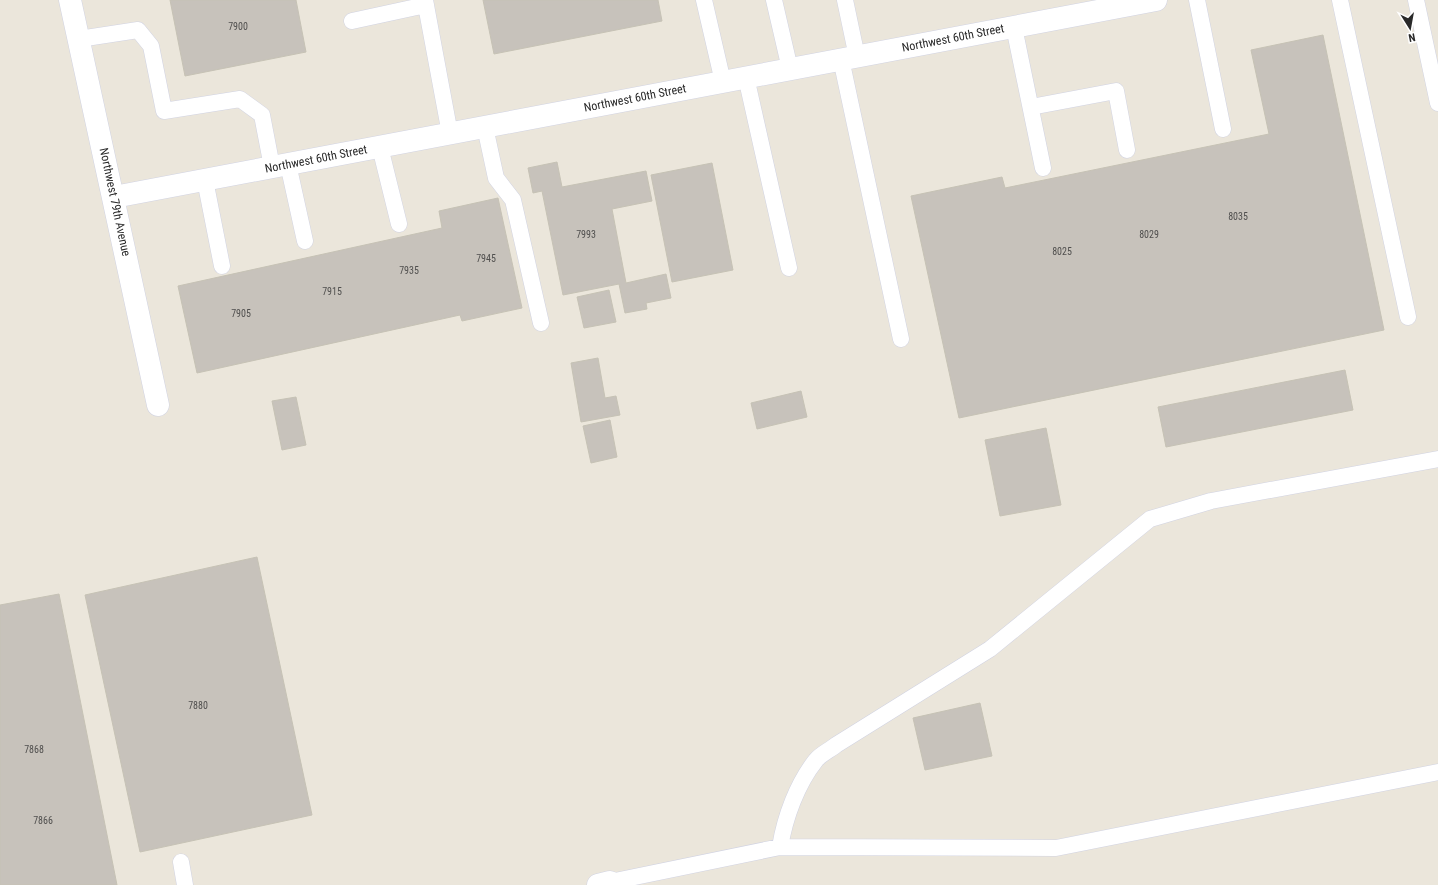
<svg xmlns="http://www.w3.org/2000/svg" width="1438" height="885" font-family="'Roboto Condensed',sans-serif">
<style>
.building{fill:#c7c2bb;stroke:#c6c2b5}
.lines{fill:none;stroke-linecap:round;stroke-linejoin:round}
.lane-casing{stroke:#d1d3e2;stroke-width:17}
.street-casing{stroke:#d1d3e2;stroke-width:23}
.lane{stroke:#fff;stroke-width:16}
.street{stroke:#fff;stroke-width:22}
.labels{text-anchor:middle;dominant-baseline:central;stroke-width:3;stroke-linejoin:round;paint-order:stroke}
.number-label{font-size:10px;fill:#504f4e}
.street-label{font-size:12px;fill:#292929;stroke:#fff}
</style>
<rect width="100%" height="100%" fill="#ebe6db"/>
<path class="building" d="M170,0H296L306,52L185,76Z
M483,0H658L662,21L494,54Z
M1323,35L1384,330L959,418L911,196L1002,177L1005,188L1269,134L1251,50Z
M557,162L562,187L646,171L652,201L612,209L626,283L666,274L671,298L646,303L647,309L625,313L619,284L563,295L542,191L533,193L528,168Z
M712,163L733,270L672,282L651,175Z
M498,198L522,308L462,321L460,315L197,373L178,286L442,228L439,211Z
M609,290L616,322L584,328L577,297Z
M598,358L605,398L616,396L620,415L581,422L571,363Z
M1345,370L1353,410L1166,447L1158,407Z
M801,391L807,417L757,429L751,403Z
M296,397L306,445L282,450L272,401Z
M610,420L617,457L591,463L583,426Z
M1046,428L1061,505L1000,516L985,440Z
M257,557L312,815L140,852L85,595Z
M59,594L117,885H0V605Z
M980,703L992,756L925,770L913,718Z"/>
<g class="lines">
<g class="lane-casing">
<path id="lane" d="M425,0L450,134
M704,0L723,82
M774,0L790,69
M845,0L857,57
M1197,0L1223,129
M1340,0L1408,317
M1416,0L1438,103
M352,21L426,5
M1014,27L1043,168
M79,39L138,30L151,46L164,111L240,99L262,115L272,167
M841,59L901,339
M746,77L789,268
M1031,107L1116,91L1127,150
M485,127L496,178L513,200L541,323
M380,147L399,224
M288,164L305,241
M205,180L222,266
M780,847C785,817 797,784 816,760C821,754 830,750 836,745L990,649L1150,519L1211,501L1438,459
M181,862L185,885
M610,882L780,847L1056,848L1438,772"/>
</g>
<g class="street-casing">
<path id="street" d="M70,0L158,405
M114,197L1156,0
M598,885L610,882"/>
</g>
<use href="#lane" class="lane"/>
<use href="#street" class="street"/>
</g>
<g class="labels">
<g class="number-label">
<text x="238" y="26">7900</text>
<text x="1238" y="216">8035</text>
<text x="586" y="234">7993</text>
<text x="1149" y="234">8029</text>
<text x="1062" y="251">8025</text>
<text x="486" y="258">7945</text>
<text x="409" y="270">7935</text>
<text x="332" y="291">7915</text>
<text x="241" y="313">7905</text>
<text x="198" y="705">7880</text>
<text x="34" y="749">7868</text>
<text x="43" y="820">7866</text>
</g>
<g class="street-label">
<text transform="translate(953 38) rotate(-11)">Northwest 60th Street</text>
<text transform="translate(635 98) rotate(-11)">Northwest 60th Street</text>
<text transform="translate(316 159) rotate(-11)">Northwest 60th Street</text>
<text transform="translate(115 202) rotate(78)">Northwest 79th Avenue</text>
</g>
</g>
<g transform="translate(1410 28) rotate(169)" stroke="#ffffff" stroke-width="3" paint-order="stroke">
<path d="M0-3L7 15L0 10L-7 15Z" fill="#292929"/>
<text y="-6" font-size="11" font-weight="bold" text-anchor="middle" fill="#292929">N</text>
</g>
</svg>
